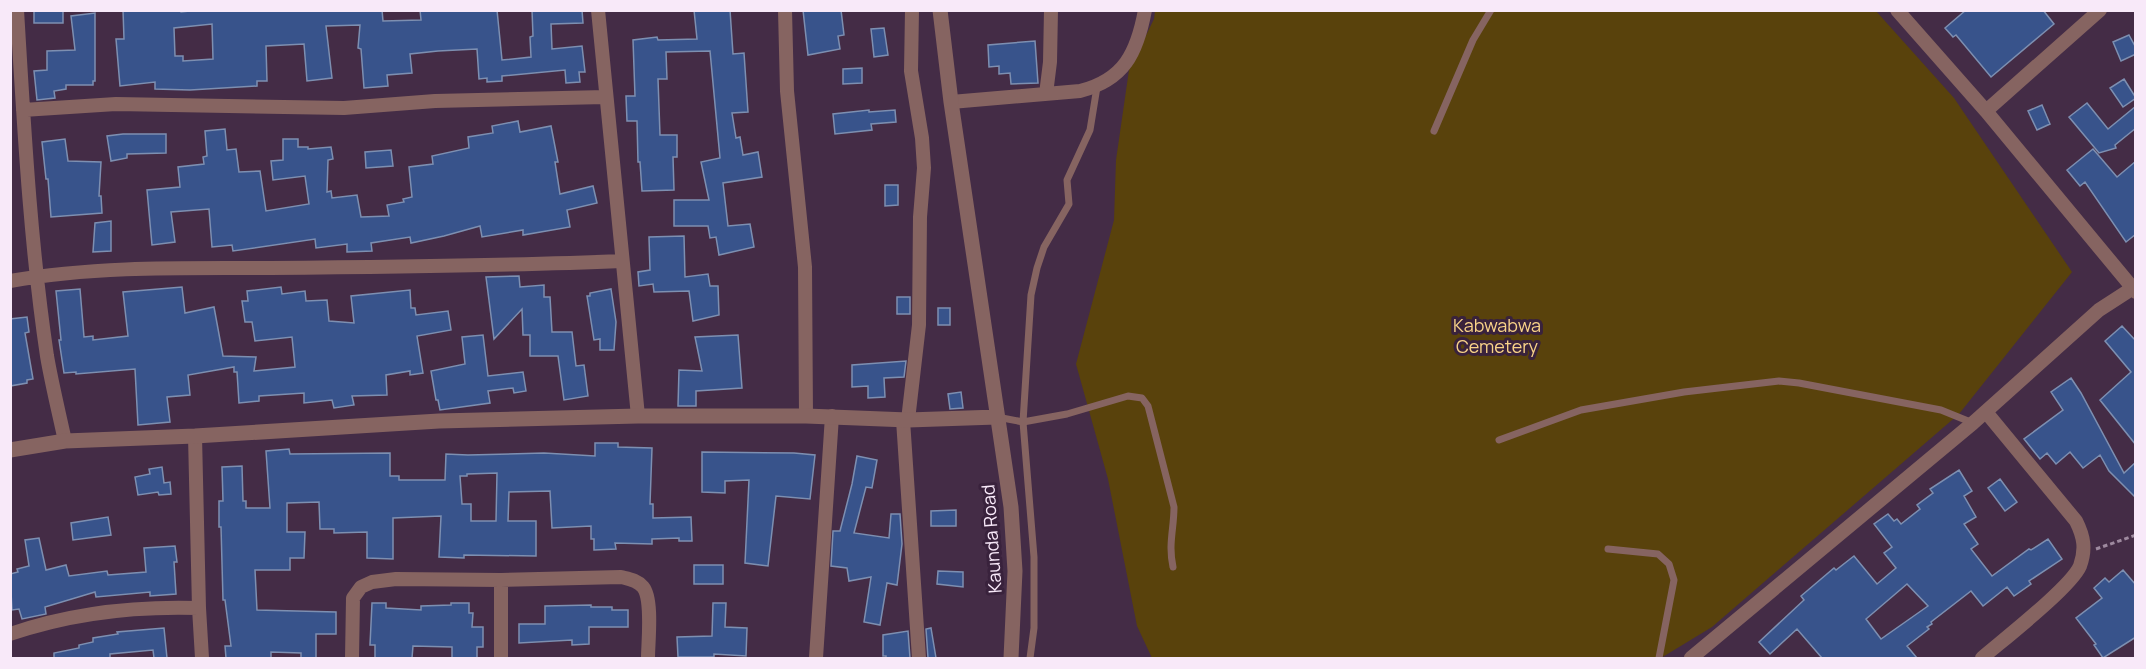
<svg xmlns="http://www.w3.org/2000/svg" width="2146" height="669" font-family="Manrope,sans-serif">
<style>
.green{fill:#59420c}
.building{fill:#38538b;stroke:#7d8fb1;stroke-width:1.5;fill-rule:evenodd}
.lines{fill:none;stroke-linecap:round;stroke-linejoin:round}
.path{stroke:#9e8a9f;stroke-width:3;stroke-dasharray:4.5 3;stroke-linecap:butt}
.service{stroke:#866461;stroke-width:7}
.minor{stroke:#866461;stroke-width:14}
.tertiary{stroke:#866461;stroke-width:15}
.labels{text-anchor:middle;dominant-baseline:central;stroke-width:6;stroke-linejoin:round;paint-order:stroke}
.park-label{font-size:18px;fill:#f9d388;stroke:#39223c}
.street-label{font-size:18px;fill:#f8e9f9;stroke:#39223c}
</style>
<rect width="100%" height="100%" fill="#442c46"/>
<path class="green" d="M1155,11H1876L1954,98L2072,272L1959,414L1712,627L1661,658H1152L1137,626L1108,479L1076,364L1114,220L1116,160L1129,70L1154,19Z"/>
<path class="building" d="M34,10H63V23H34Z
M123,10H180L181,12L199,10H382L383,21L421,20L420,10H497L502,60L531,57L530,37L533,36L532,10H582L583,23L551,24L552,49L582,46L585,72H579L580,82L566,83L565,70L502,76V81L487,82V78L479,79L477,49L438,51L410,54L412,73L387,75L388,86L364,88L361,49L358,48L360,25L326,26L332,78L307,81L304,44L266,46L267,81H257V86L190,90L155,89V82L120,86L116,39H124ZM212,24L213,59L183,61V56H175L174,28Z
M694,10H730L733,54L744,53L748,112L732,113L736,138L740,137L743,155L758,152L762,177L723,183L728,226L750,224L754,247L719,255L716,237L710,238L708,226H674V200H709L701,162L720,158L710,51L666,52L667,79H658L660,135H677V157H673L674,190L642,191L640,162H638L637,121H627L626,96H635L633,40L657,37L658,40L697,39Z
M803,10H841L844,35L838,36L840,49L808,55Z
M1966,10H2043L2054,24L1991,77L1956,35L1953,37L1945,28Z
M95,13V81H93V85H66V89L54,91L55,98L37,100L34,71L47,70V51L75,50L71,16Z
M884,28L888,55L874,57L871,29Z
M2129,35L2136,48V54L2121,61L2113,42Z
M1035,41L1038,83L1011,84L1010,73L999,74V66L989,67L988,45Z
M862,68V83L843,84V69Z
M2124,79L2136,98L2123,107L2110,88Z
M2087,103L2108,129L2136,106V128L2115,145L2116,148L2099,153L2069,117Z
M2042,105L2050,124L2037,130L2028,111Z
M869,110V112L895,110L896,122L871,124L872,130L835,134L833,114Z
M518,121L520,132L551,126L558,162H555L560,194L593,186L597,203L567,210L570,227L523,235V230L482,237L480,226L444,236L411,243L410,237L371,243L372,251L347,252V244L316,248L315,239L233,251L232,245L212,247L209,209L171,212L175,242L152,245L147,190L180,187L178,167L204,164L203,157L207,156L205,131L225,129L227,150L236,149L239,172L260,171L266,211L309,204L305,176L273,180L271,161L283,160V139H298V147H308V149L331,147L333,159L328,160L327,192L331,191L332,198L357,195L361,217L389,216L387,205L404,202L403,199L412,197L409,167L433,164L432,156L469,148L468,137L493,133L492,126Z
M123,134H166V153L127,154V158L111,161L107,136Z
M65,139L68,161L101,162L99,196H101L102,213L51,217L48,179H46L42,142Z
M2093,149L2117,177L2136,161V234L2126,242L2085,182L2080,186L2067,170Z
M391,150L393,166L366,168L365,152Z
M885,185H898V205L885,206Z
M111,221V251L93,252L95,223Z
M684,236L685,277L708,274L710,286H718L719,315L693,321L689,291L654,292L653,284L639,286L638,272L650,270L649,237Z
M519,276L520,287L544,285V297H550L552,332H572L576,366L584,365L588,396L564,400L558,356H530V335H523L522,309L494,339L486,277Z
M182,287L185,313L214,307L223,356L256,357L254,371L295,367L292,337L255,341L252,322H245L242,301H248L247,291L281,287L282,294L305,291L306,301L327,300L329,321L354,323L351,296L410,290L411,308H415L416,315L448,311L451,330L417,336L423,373L410,375V371L386,375L387,395L352,396L354,405L334,408L332,400L304,403V393L259,396V401L239,403L237,372H234V367L188,375L190,395L167,397L170,422L138,425L135,369L76,374V372L64,373L59,340H61L56,291L80,289L84,337L93,336V340L128,336L123,292Z
M611,289L616,322L614,350H600V339L594,340L587,296H590V293Z
M897,297H910V314H897Z
M938,308H950V325H938Z
M27,317L29,332L25,333L33,379L27,380V383L10,386V319Z
M2122,326L2136,341V445L2100,400L2131,372L2105,341Z
M483,335L488,376L523,372L526,391L514,393L513,388L488,391L490,403L440,410L438,400H436L431,371L465,364L462,337Z
M738,335L742,388L696,391V406H678L679,370L702,371L695,337Z
M906,361L904,377L884,378L885,397L868,398V386L852,387V365Z
M2071,378L2081,393L2124,473L2136,462V498L2109,471L2100,455L2083,468L2070,452L2056,464L2047,453L2040,459L2024,439L2063,410L2051,392Z
M961,392L963,408L950,409L948,394Z
M595,443H618V447L652,448L650,504H653V518L691,517L692,541H679V538L652,539V544L615,543L616,549L594,550V539H591V526L552,528L550,491L509,492L508,521H536V556L464,555V558L439,557L441,516L393,518V559L367,558V532L334,533V529H320L319,502L287,503V532H305L304,558H290V570H255L257,610L336,612V634H316V658H301V653L271,652V658H226L225,646H231L225,600H223L221,527H219V501H223L222,467L242,466L243,501H246V508H270L266,451L289,449L290,454L390,453V476H399V480H445L446,454L468,455L544,453L595,456ZM497,473L496,521H471V504H462L460,476H467V474Z
M702,452L794,453L815,455L810,499L776,496L768,566L745,563L749,480L725,481V493L702,492Z
M857,456L877,460L872,488L866,487L854,533L889,538L891,514H900L902,544L897,585L887,583L880,625L864,622L871,577L849,581L847,568L831,566L833,531H840L852,484Z
M162,467L164,483L170,482L171,494L159,495L158,492L138,495L135,477L150,474L149,469Z
M1959,470L1972,491L1964,496L1976,517L1964,524L1978,544L1971,549L1992,576L2029,549L2031,550L2048,539L2062,559L2029,581L2031,584L2014,596L2007,587L1983,606L1971,591L1931,622L1932,624L1927,627L1929,629L1907,646L1917,658H1822L1797,629L1770,654L1759,642L1804,600L1801,596L1834,568L1836,570L1854,556L1877,584L1896,568L1884,553L1892,547L1874,524L1888,514L1894,521L1897,519L1901,524L1920,509L1917,505L1933,493L1930,489ZM1907,584L1928,606L1881,639L1866,619Z
M2000,479L2017,502L2005,511L1988,488Z
M956,510V526H931V511Z
M108,517L111,535L73,540L71,523Z
M39,538L46,570L66,565L69,576L107,571L108,575L146,572L144,548L175,546L177,562H174L176,594L150,596V592L96,597L95,592L45,607L46,614L22,619L19,609L12,610L10,574L18,572L17,569L29,566L25,540Z
M694,565H723V584H694Z
M2123,570L2136,585V637L2103,658L2094,645L2096,644L2076,618L2102,598L2094,588L2105,578L2109,582Z
M938,571L963,572V587L937,584Z
M372,603H386V608L421,610V606L451,605V603H469V613H473L472,627H483V647H477V658H452V647L413,646L412,658H375V645H370Z
M713,603H726L725,627L747,628L746,656L714,654V657H678L677,637L712,636Z
M591,605V607H612V610H628V627H589V644L572,645V640L519,643V624H545V606Z
M164,628L167,658H154L153,650L110,654V658H54V653L79,648V645L93,642V638L118,634L117,632Z
M931,628L936,658H928L926,629Z
M908,631L910,658H886V656H883V635Z"/>
<g class="lines">
<path class="path" d="M2096,549L2136,535"/>
<path class="service" d="M1434,131L1473,40L1491,10
M997,417L1023,422L1067,414L1128,396L1142,398L1148,406L1174,507C1174,529 1168,544 1173,567
M1499,440L1581,410L1684,392L1779,381L1799,383L1941,410L1973,423
M1608,549L1658,554L1669,564L1674,580L1659,658
M1030,658L1034,628V557L1023,422L1031,295L1037,268L1044,247L1069,204L1067,180L1090,130L1097,87"/>
<path class="minor" d="M17,10C24,126 30,242 47,356C52,385 59,413 65,441
M598,10L638,416
M785,10L787,91L805,267L806,416
M1897,10L1986,111L2136,292
M1046,94L1050,62L1051,10
M951,102L1080,91C1124,80 1137,53 1145,10
M23,110L116,104L344,108L435,101L605,97
M1986,111L2100,10
M10,281C96,266 183,268 270,268C387,267 504,266 622,261
M903,420L919,658
M908,420L919,325L920,217L924,168L922,138L911,71L912,10
M195,436L199,608L202,658
M10,634C71,613 135,606 199,608
M352,658L353,598L361,587L372,582L396,579L501,580L621,577C629,579 637,580 643,587C653,599 648,642 648,658
M501,658V580
M816,658L832,416
M1691,658L1973,423L2099,310L2133,288
M1982,658C2003,640 2071,587 2080,566C2086,549 2084,537 2076,521L1986,412"/>
<path class="tertiary" d="M940,10L951,102L1011,507L1015,571L1011,658
M10,450L65,441L195,436L439,421L638,416H806L908,420L997,417"/>
</g>
<g class="labels">
<g class="park-label">
<text x="1497" y="325">Kabwabwa<tspan x="1497" dy="21">Cemetery</tspan></text>
</g>
<g class="street-label">
<text transform="translate(991 539) rotate(-94)">Kaunda Road</text>
</g>
</g>
<rect width="2146" height="669" fill="none" stroke="#f8e9f9" stroke-width="24"/>
</svg>
